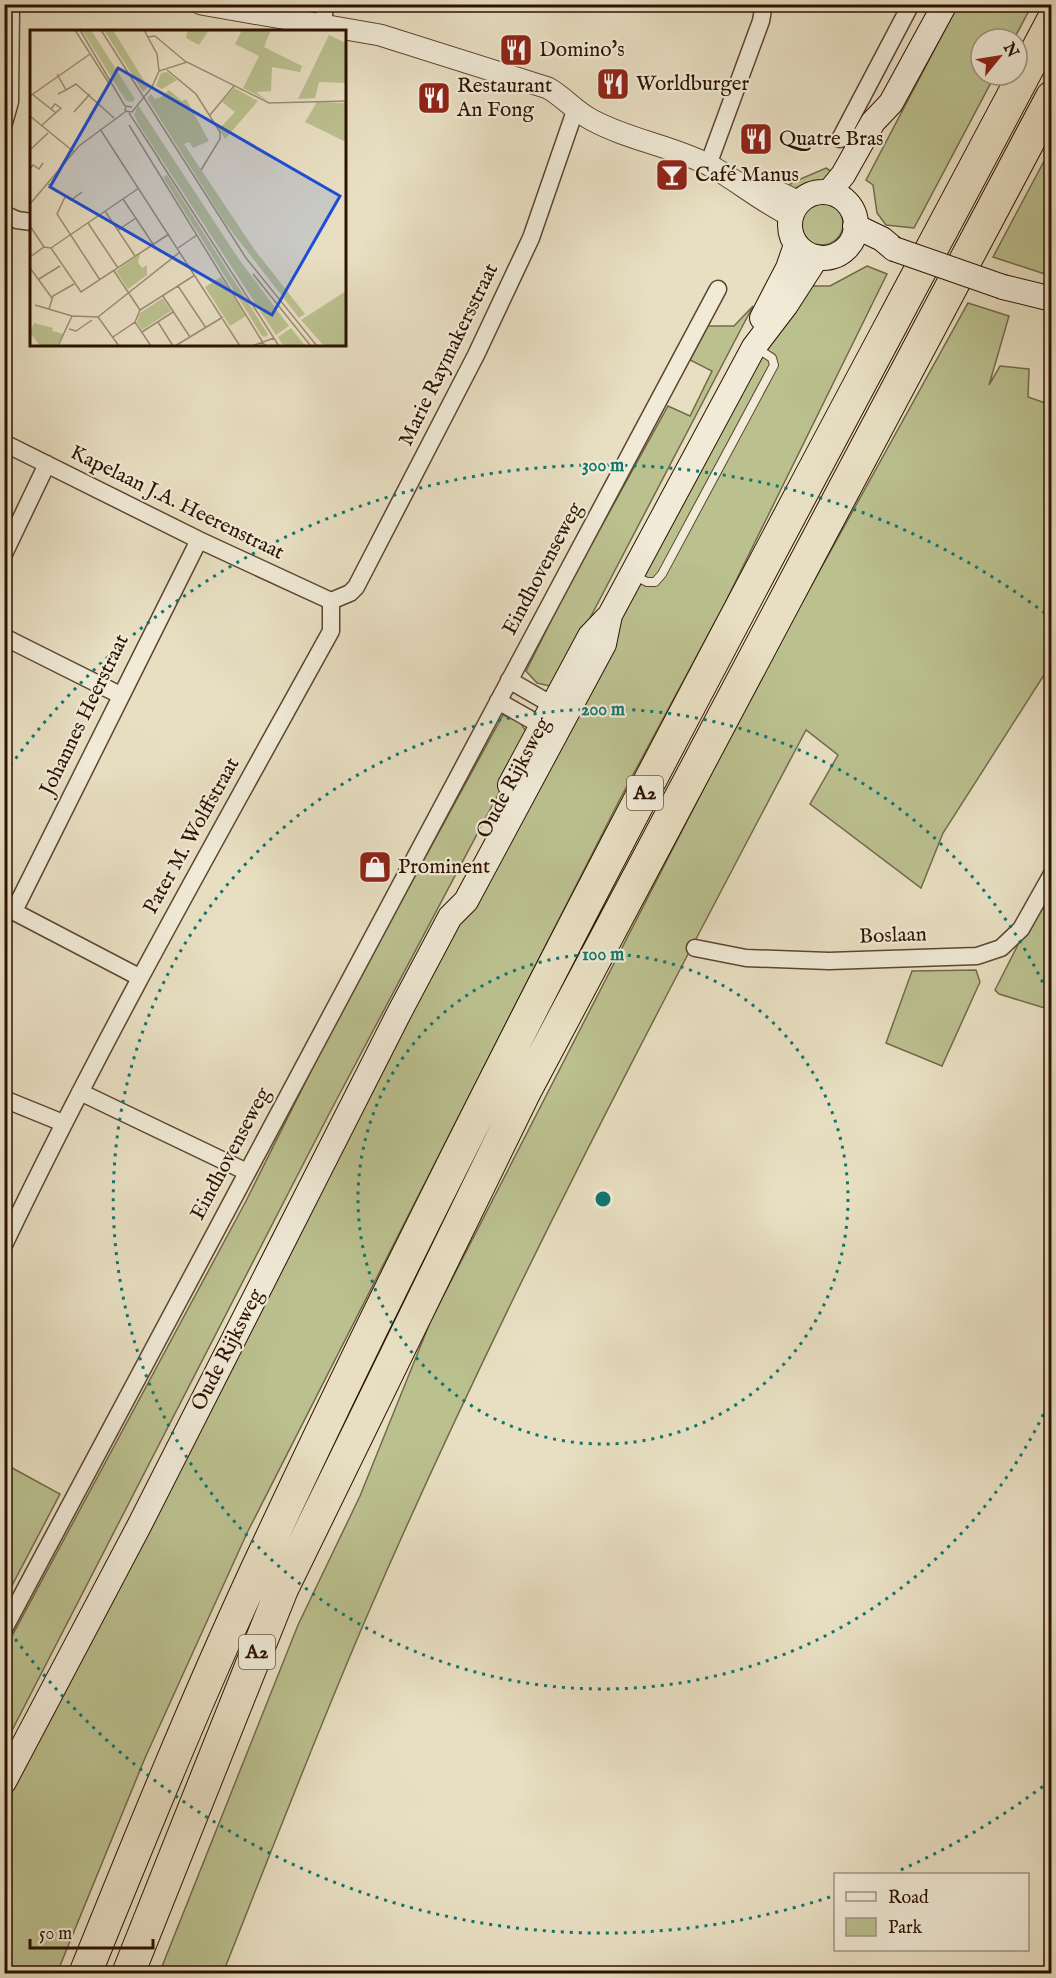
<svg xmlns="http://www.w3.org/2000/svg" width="1056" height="1978" font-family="'IM FELL English',serif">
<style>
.green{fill:#bbc08f;stroke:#746948;stroke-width:1.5}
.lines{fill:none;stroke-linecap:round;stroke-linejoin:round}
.service-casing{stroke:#5c4530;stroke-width:10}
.minor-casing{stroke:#5c4530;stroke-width:19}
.tertiary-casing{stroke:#5c4530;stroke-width:23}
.secondary-casing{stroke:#2d1200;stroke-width:26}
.motorway-casing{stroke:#2d1200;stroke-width:34}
.service{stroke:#f0ead7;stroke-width:8}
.minor{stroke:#f0ead7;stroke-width:16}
.tertiary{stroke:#f0ead7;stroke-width:21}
.secondary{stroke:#f0ead7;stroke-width:24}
.motorway{stroke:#e8dfc2;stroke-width:32}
.secondary-bridge-casing{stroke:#2d1200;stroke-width:26;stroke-linecap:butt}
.secondary-bridge{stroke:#f0ead7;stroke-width:24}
.ring{fill:none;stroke:#0f766e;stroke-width:3;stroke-dasharray:3 6}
.labels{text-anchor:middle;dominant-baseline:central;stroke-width:4.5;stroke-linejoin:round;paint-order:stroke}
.shield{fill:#f0ead7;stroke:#685340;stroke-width:1.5}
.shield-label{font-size:20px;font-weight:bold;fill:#2d1200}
.poi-label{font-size:21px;fill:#2d1200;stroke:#f0ead7;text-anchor:start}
.street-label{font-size:21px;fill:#2d1200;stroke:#f0ead7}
.inset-road{fill:none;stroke:#9d8d74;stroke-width:1.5}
.view{fill:#1d4ed8;fill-opacity:0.15;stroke:#1d4ed8;stroke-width:3}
.inset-edge{fill:none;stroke:#2d1200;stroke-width:3}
.centre{fill:#0f766e;stroke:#f0ead7;stroke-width:3}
.ring-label{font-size:18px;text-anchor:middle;font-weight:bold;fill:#0f766e;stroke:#f0ead7;stroke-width:4.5;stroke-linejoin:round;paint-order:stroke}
</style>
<rect width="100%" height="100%" fill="#e8dfc2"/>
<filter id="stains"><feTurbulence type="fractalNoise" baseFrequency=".00333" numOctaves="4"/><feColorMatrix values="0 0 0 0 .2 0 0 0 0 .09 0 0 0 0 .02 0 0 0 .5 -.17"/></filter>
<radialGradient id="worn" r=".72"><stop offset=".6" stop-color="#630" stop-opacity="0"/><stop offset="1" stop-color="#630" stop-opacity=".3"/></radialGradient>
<path class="green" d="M958,5H1032L1014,39H981V75H995L914,228L886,225L877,213L873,185L866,180Z
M1051,148V262L1045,274L993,257Z
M826,168L834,173C822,186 805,191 787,189L791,183Z
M801 224a21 21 0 1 1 42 0a21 21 0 1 1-42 0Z
M867,266L887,274L725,603L620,799L247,1533L145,1758L57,1973L5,1974V1796L193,1442L334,1157L759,359L809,286H830Z
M968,303L1009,316L989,385L1000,366L1029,369L1028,397L1051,405V664L943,833L921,888L810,804L838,755L806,730C653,1019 500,1309 370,1609C318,1729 271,1852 223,1973L159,1974L298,1625L360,1496L431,1320L763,673Z
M753,306L554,687L537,683L526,671L569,585L668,406L690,416L712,371L690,360L708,326H734Z
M503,715L520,722L529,736L329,1114L5,1744V1649L246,1201L339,1015Z
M1037,907L1051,910V1010L999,994L995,990Z
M976,970L980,982L942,1066L886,1043L912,971Z
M5,1464L60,1494L5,1599Z"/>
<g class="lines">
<g class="service-casing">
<path id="service" d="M635,576L647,582H655L662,574L774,365L772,358L755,347"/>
</g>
<g class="minor-casing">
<path id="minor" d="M323,27L325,4
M4,123L10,102L11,4
M840,139L911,4
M708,165L761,21L764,4
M4,214L17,220L32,222
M4,443L199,540L331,601
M4,554L47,464
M331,601L350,593L356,587L476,355L531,238L576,108
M4,637L120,695
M509,680L561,710
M498,701L549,730
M5,907L139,977
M14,911L199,540
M695,948L746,958L829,961L977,956L1001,948L1021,929L1052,874
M80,1092L247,1172
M4,1099L63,1123
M4,1245C104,1036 219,834 331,631V601
M4,1629L718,289"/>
</g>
<g class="tertiary-casing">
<path id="tertiary" d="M201,4L380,35L548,88C564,97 576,112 592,120C629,140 672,146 709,165C738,181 762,202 791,216
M740,183L770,188L799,202"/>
</g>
<g class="secondary-casing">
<path id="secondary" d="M829,192L843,175L873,122L891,103L945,4
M790 225a33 33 0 1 1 66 0a33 33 0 1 1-66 0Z
M855,226L882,239L894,249
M1003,287L1052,299
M762,318L788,268L796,245
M510,785L590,636L610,615L754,347L786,305L817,257
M4,1782L138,1528L398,1015L450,917L466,901L604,644L610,615"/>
</g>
<g class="motorway-casing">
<path id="motorway" d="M85,1974C140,1838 195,1703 256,1571C501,1044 781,535 1052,22
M128,1974L282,1589L525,1091L1052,97"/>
</g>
<use href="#service" class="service"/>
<use href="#minor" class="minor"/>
<use href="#tertiary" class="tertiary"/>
<use href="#secondary" class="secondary"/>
<use href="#motorway" class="motorway"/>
<g class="secondary-bridge-casing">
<path id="secondary-bridge" d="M894,249L1003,287"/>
</g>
<use href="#secondary-bridge" class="secondary-bridge"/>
</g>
<g class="ring">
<circle cx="603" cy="1199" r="245"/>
<path d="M1051 1398A490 490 0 1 1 1051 1000"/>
<path d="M1050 1781A734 734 0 0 1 896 1872M830 1897A734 734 0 0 1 5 1625M5 773A734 734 0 0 1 1050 617"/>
</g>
<defs>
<g id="restaurant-square" transform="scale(1.725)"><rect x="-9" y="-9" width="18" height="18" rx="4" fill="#8f2418" stroke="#f0ead7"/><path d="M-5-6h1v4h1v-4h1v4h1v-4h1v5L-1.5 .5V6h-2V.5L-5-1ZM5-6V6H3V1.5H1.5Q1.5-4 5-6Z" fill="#fff"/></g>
<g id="bar-square" transform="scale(1.725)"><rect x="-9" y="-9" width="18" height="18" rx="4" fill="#8f2418" stroke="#f0ead7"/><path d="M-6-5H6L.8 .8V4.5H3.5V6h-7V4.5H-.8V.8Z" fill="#fff"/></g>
<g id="shop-square" transform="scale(1.725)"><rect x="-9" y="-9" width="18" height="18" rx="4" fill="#8f2418" stroke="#f0ead7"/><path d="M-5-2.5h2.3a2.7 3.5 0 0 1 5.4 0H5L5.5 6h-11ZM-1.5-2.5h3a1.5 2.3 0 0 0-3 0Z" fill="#fff"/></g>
</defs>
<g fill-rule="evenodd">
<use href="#restaurant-square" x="516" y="50"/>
<use href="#restaurant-square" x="613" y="84"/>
<use href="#restaurant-square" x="434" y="98"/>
<use href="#restaurant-square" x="756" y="139"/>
<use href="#bar-square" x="672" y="175"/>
<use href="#shop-square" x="375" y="867"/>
</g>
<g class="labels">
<g class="shield">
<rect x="627" y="776" width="36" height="34" rx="4.5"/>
<rect x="239" y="1635" width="36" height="34" rx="4.5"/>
</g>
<g class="shield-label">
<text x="645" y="793">A2</text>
<text x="257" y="1652">A2</text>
</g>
<g class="poi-label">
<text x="539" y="50">Domino's</text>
<text x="636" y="84">Worldburger</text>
<text x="457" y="86">Restaurant<tspan x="457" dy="24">An Fong</tspan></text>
<text x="779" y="139">Quatre Bras</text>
<text x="695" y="175">Café Manus</text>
<text x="398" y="867">Prominent</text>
</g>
<g class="street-label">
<text transform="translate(449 355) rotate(-64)">Marie Raymakersstraat</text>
<text transform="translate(177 503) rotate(26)">Kapelaan J.A. Heerenstraat</text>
<text transform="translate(543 569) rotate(-62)">Eindhovenseweg</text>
<text transform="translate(85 715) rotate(-64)">Johannes Heerstraat</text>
<text transform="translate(514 778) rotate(-62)">Oude Rijksweg</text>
<text transform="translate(192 836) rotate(-61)">Pater M. Wolffstraat</text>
<text transform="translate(893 936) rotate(-2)">Boslaan</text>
<text transform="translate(231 1154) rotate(-62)">Eindhovenseweg</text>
<text transform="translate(228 1350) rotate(-63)">Oude Rijksweg</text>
</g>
</g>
<g transform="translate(30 30)">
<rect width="316" height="316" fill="#e8dfc2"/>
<path d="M52,0H61L105,69L103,72L96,71ZM74,0H83L118,57L113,62ZM158,0H179L169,15L156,8ZM212,0H241L234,17L272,36L270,42L242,37L241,61L226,62L238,71L213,58L229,26L205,14ZM299,5L316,13V53L289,52L285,68L268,69ZM137,42L147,50L132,59L126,56L131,43ZM204,58L228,71L195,109L189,99L205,82L192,72ZM139,60L152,71L156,69L179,111L163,118L159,112L154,114L224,219L275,284L269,288L196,194L117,68L121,64L125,69L131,67ZM287,72L316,73V112L275,92ZM108,75L208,228L259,296L246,305L109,95L104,85ZM137,145L238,304L236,307L232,306L156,184L133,147ZM110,224L108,232L112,238L117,235V245L98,259L86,241ZM191,247L216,286L200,296L175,257ZM316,261V316H294L271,290ZM133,268L141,281L112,300L107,292L110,283ZM4,293L23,298L22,301L34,304L26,316H10L0,302ZM261,298L273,313L276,316H253L248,307Z" fill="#bbc08f"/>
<path class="inset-road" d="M45,0L80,55M50,0L95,76M71,0L216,228L287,316M114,0L127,24L129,41M117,7L125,6L156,32M137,40L166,64L190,102V109L171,140M27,44L36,60L28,64M36,60L46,54L84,88M2,64L26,83M0,66L60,24M102,77L96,76L95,81L102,82L122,57L129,41L157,32L239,73L317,71M44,82L60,64M99,83L129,129M180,85L204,56M0,86L44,122M99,95L235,316M11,96L31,78L25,74L21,79M70,99L210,316M0,120L18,103M128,128L249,316M0,139L3,135L9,139L13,133M18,154L41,170L52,162M35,167L27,184L70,250M93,169L123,214M0,174L49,116L95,82M75,181L105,226M58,193L88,238M0,196L14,217M88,200L106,188M21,218L51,262L139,204M21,218L109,158M148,218L167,205M0,227L14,217L21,218M0,238L22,268M84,241L110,280M223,244L280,315M9,249L30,236M148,256L176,298M133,266L160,307M5,275L42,286L68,287L89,316M19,279L23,266L44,254M68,287L150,222M105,292L121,316M128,292L143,316M39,299L46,301L62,290M112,302L143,282M83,307L105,292L110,280L165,245M28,316L42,286M145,316L193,287M222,316L244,308"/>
<path class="view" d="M88,38L310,166L242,285L20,157Z"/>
<rect width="316" height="316" class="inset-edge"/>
</g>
<circle cx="603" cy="1199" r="9" class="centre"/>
<g class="ring-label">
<text x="603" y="471">300 m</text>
<text x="603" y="715">200 m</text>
<text x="603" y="960">100 m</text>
</g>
<rect width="1056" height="1978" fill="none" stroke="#e8dfc2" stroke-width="24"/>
<rect x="6" y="6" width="1044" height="1966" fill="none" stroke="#2d1200" stroke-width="3"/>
<rect x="12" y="12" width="1032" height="1954" fill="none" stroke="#2d1200" stroke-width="1.5"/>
<rect x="834" y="1873" width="195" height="78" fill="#f0ead7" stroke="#a29481" stroke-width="1.5"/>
<rect x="846" y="1892" width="30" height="9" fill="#f0ead7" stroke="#a29481" stroke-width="1.5"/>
<text x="888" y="1903" font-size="18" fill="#2d1200">Road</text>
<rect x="846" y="1918" width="30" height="18" fill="#bbc08f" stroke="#a29481" stroke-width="1.5"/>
<text x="888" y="1933" font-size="18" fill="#2d1200">Park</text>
<g transform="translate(999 57) rotate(60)"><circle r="28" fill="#f0ead7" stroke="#a29481" stroke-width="1.5"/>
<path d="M0-4.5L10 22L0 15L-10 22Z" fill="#8f2418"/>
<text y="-9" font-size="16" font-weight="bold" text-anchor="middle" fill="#2d1200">N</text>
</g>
<path d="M30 1939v9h123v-9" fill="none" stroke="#2d1200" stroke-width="3"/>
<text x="39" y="1939" font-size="18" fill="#2d1200" stroke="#f0ead7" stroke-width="4.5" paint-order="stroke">50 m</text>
<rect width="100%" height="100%" filter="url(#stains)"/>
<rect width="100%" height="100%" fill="url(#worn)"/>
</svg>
